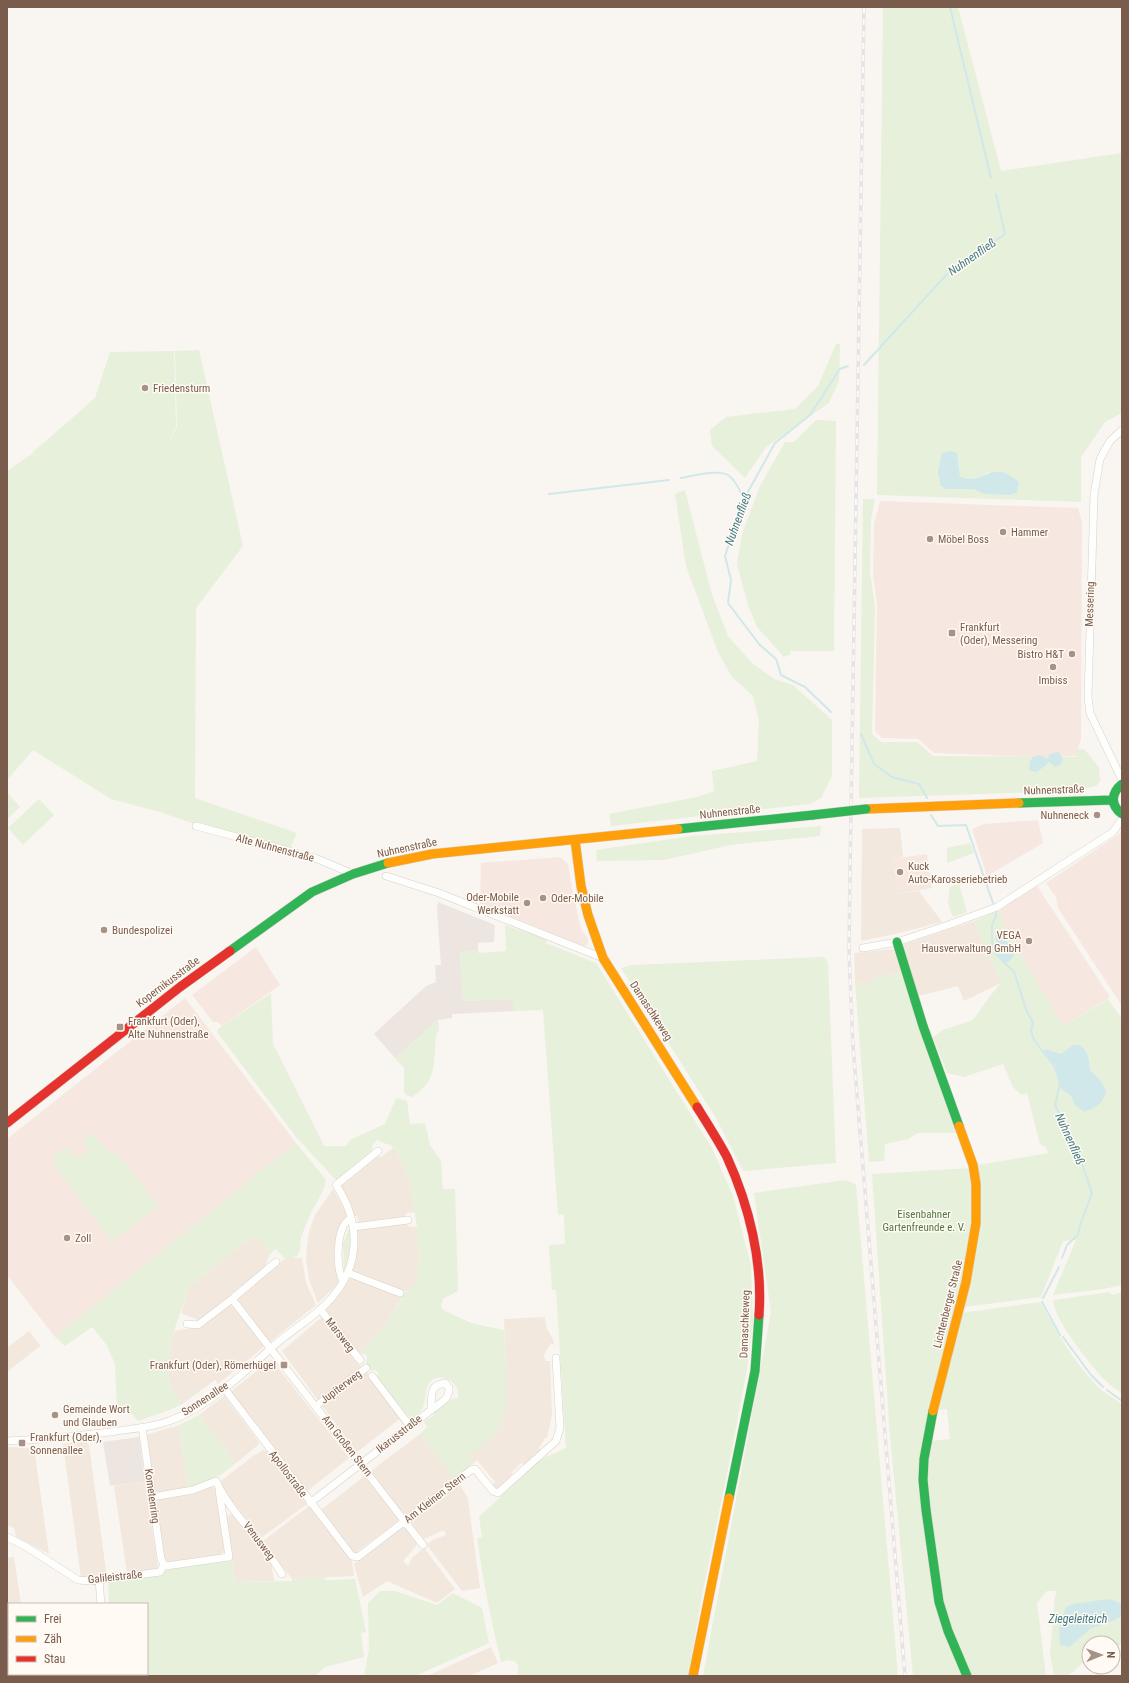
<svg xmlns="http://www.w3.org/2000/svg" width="1129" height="1683" font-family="'Roboto Condensed',sans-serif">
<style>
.residential{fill:#f2e8de}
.commercial{fill:#f6e8e1}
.industrial{fill:#ede5e0}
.green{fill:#e7f0db;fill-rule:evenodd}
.water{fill:#d0e8ea}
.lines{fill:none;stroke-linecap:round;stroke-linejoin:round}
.stream{stroke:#d0e8ea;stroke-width:2}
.street-casing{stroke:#d7d1cb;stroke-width:8}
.fast-casing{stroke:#d9d2cb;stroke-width:10}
.slow-casing{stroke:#d9d2cb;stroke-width:10}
.jam-casing{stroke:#d9d2cb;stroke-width:10}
.street{stroke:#fefefd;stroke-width:7}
.fast{stroke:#30b455;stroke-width:9}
.slow{stroke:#ff9f0a;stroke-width:9}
.jam{stroke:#e5322d;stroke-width:9}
.rail-casing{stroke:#e6e3e7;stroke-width:3.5}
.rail{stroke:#fffaf3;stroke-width:2;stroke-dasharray:6;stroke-linecap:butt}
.fast-bridge-casing{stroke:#d9d2cb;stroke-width:10;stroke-linecap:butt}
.fast-bridge{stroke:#30b455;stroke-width:9}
.poi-dot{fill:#a69286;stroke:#fffaf3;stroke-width:1.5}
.labels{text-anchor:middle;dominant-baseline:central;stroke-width:3;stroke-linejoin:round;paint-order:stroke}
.poi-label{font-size:11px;fill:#7a5c4d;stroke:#fffaf3;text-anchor:start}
.street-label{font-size:11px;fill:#7a5c4d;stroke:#fffaf3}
.park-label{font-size:11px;fill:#537a41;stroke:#fffaf3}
.water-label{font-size:12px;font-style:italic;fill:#437c86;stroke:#fffaf3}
</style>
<rect width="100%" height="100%" fill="#f9f5f0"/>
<path class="residential" d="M900,828L903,857L893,859L898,894L919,891L942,922L895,934L861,941L862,829Z
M974,921L1001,983L964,1001L958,986L918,996L902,945Z
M894,949L901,973L874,978L864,987H861L860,982L855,983L854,953Z
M394,1147L409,1178L415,1212L407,1213L404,1218L359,1224L357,1216H353L340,1187L343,1182L377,1156L381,1157Z
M333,1189L347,1214L335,1248V1264L339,1283L318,1303L309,1279L306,1258L307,1245L309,1232L315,1215Z
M405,1223L410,1227H417L419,1268L416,1284H414L410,1291H403L354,1272L352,1268L356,1233L358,1230Z
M252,1237L261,1241L270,1254L265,1267L199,1320L181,1313L189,1287Z
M286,1258H302L306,1283L316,1305L270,1342L237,1301L242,1293Z
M353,1278L402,1298L384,1328L359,1354L326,1313V1307L348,1279Z
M229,1305L233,1306L265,1346L218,1384L215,1380L182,1404L169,1386L168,1365L174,1331L200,1327Z
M322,1317L361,1367L360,1370L319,1399H317L282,1351Z
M545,1317L546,1327L553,1339L554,1345L551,1343L544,1355L545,1361H550L552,1414L547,1438H545L539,1448L542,1451L525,1466L521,1463L512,1472L513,1476L500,1488L496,1489L492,1486L495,1482L477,1460L474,1463L469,1456L490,1438L501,1425L505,1406L506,1367L504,1319Z
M29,1331L40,1345L39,1347L7,1372V1348Z
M272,1360L349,1458L306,1492L229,1393L269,1361Z
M366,1371L401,1418L357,1452L321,1404Z
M224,1396L259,1442L258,1445L236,1463L199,1415Z
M179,1425L188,1489L158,1493L154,1490L146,1435Z
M420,1434L454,1478L408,1514H406L401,1512L371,1471Z
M85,1440L89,1445L106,1571L104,1576L86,1578H81L63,1444Z
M7,1447L34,1448L49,1554L16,1537L14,1528L7,1525Z
M263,1450L267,1451L307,1504L261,1538L222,1488L221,1481L253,1456Z
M366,1475L398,1517V1520L397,1522L355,1553L353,1552L321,1510Z
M145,1481L158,1569L127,1573L114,1486Z
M459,1483L468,1499L480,1588L462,1591L427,1545L431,1541L446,1535L444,1530L424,1539L421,1537L411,1522L412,1519Z
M210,1487L215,1488L216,1490L225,1551L221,1555L169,1563L166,1561L164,1557L156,1503L159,1498L191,1494Z
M309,1506L352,1561L354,1576L292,1579L263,1541Z
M234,1514L271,1561L274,1581L235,1582L226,1518L228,1515Z
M401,1527L407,1528L417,1542L416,1546L403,1561L408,1566L412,1558L424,1548L455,1589L437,1603L387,1581L363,1597L354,1564Z
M14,1557L21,1604H9V1641L7,1626V1558Z
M491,1647L498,1663L469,1676H427Z"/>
<path class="commercial" d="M880,501L1078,508L1082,522L1081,739L1076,756L1037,757L934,753L918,739L882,738L875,731L877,604L873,574L874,524Z
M1038,820L1043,843L987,876L972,829L984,824Z
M1122,832V1006L1058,908L1056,897L1046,883Z
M927,854L932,888L897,894L893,859Z
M560,857L568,864L573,894L581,929L588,939V944L586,945L583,946L480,904L481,863Z
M1037,886L1110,997L1063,1026L1004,926L1000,910Z
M256,947L280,985L222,1026L218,1022H213L192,995Z
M185,998L296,1143L55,1337L7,1275V1139Z"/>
<path class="industrial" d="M438,902L495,925L494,942L478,943V950L460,952L463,1001L513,999L514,1011L452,1014V1018L438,1020L395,1058L374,1034L426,986L436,982L435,965H441L437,909Z
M139,1437L145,1481L110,1486L103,1442Z"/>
<path class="green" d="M883,7H958L1001,171L1122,153V413L1105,422L1081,457V502L877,495ZM957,453L960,476C971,482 980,478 989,472L1010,495L985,494L973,489H946Z
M836,344H840L839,381L829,403L766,447L745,478L712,446L710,430L726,417L795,409L818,386Z
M199,350L243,546L196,608L195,798L297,833L287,856L160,812L111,799L33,750L7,780V471L32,454L39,456L32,453L95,398L110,352L174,351L176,426L168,447L177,426L175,351Z
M816,420L836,421L834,651H790L791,654L784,657L757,627L748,605L737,564L742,534L760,486L785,442H794Z
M685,490L712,595L728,636L752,663L774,679L793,685L832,720V776L821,798L810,804L611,826L609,814L697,797L714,791L712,771L757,761L759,720L753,696L732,677L718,652L686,566L675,494Z
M863,499H875L871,520L870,573L875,606L872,734L881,742H917L933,756L1076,757L1077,748L1085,750L1099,767L1100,781L1096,786L1074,791L859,798Z
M7,792L20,807L7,819Z
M39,799L54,815L23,845L8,828Z
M821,826L820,836L730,845L664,860L597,861L596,850L692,836Z
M970,843L974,853L947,863V848Z
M959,884L967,912L953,917L948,903L950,887Z
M1000,910L1004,926L1063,1026L1108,999L1122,1019V1285L1103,1289L1053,1295L1076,1240L1063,1241L1041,1297L964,1307L978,1165L1049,1153L1045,1147L1040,1144L1027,1093L1022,1095L1013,1087L1003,1064L964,1077L947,1073L933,1037L943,1030L973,1020L990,996L1001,983L974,921ZM1073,1045L1090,1059V1070L1099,1079L1072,1097L1061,1089C1057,1065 1050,1062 1073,1045Z
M505,925L547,940L546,943L596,963L712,1148L733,1196L751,1265L753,1323L747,1369L732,1449L702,1595L688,1676H516C520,1670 519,1666 515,1661L508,1660L501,1662C491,1621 483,1580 477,1538L482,1537L479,1517L530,1469L542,1459L566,1448L556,1290H552L549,1245L565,1244L564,1214L558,1215L543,1010L514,1011L512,999L463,1001L460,951L478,950L479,953L506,951Z
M824,957L828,962L836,1163L743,1171L716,1118L621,968L632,965Z
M901,973L957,1133H918L908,1139L885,1144L884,1161L869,1162L855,983L860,982L861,987H864L874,978Z
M271,993L273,1044L324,1146H346L350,1140L385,1124L396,1098L407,1101L410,1124L425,1123L430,1145L441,1161L443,1189H455L458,1291L443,1299L441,1306L443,1310L471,1323L504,1330C505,1352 511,1408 500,1426C493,1438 480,1447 469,1456L474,1463L454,1478L420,1434L427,1427L424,1422L434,1415L433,1412L453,1399L458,1398C458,1395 458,1391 457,1388C452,1379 437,1373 430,1382C422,1392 430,1413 410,1418L377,1378L378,1373L375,1369L372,1371L366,1364L367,1356L365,1354H359L384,1328L402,1299L401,1297L403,1292L410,1291L414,1283L416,1284L419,1268L417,1227L409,1178L394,1147L377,1140L372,1146V1152L337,1180L333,1177L297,1138L217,1032L218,1029Z
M438,1019L439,1030L436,1035C434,1061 437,1082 412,1097L406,1095L404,1091V1068L395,1058Z
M92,1133L108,1151L119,1155L158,1206L112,1242L54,1165V1156L67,1146L77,1159L89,1150L82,1141Z
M296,1143L326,1180C324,1194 313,1206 308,1220C305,1226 303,1232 301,1238C300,1245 301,1251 297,1256L286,1260L276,1249L270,1254L261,1241L252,1237L189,1287L174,1331L168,1365L169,1386L182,1404L172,1409L138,1421L130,1412L117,1406L115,1364L106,1344L92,1327L65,1346L55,1337Z
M971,1168L973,1220L965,1268L927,1420L918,1470V1480L925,1536L964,1676H913L890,1436L872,1174Z
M846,1180L856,1185L898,1676H703L771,1312L754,1193Z
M350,1226C351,1243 350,1259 344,1275L343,1243Z
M1110,1292L1112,1295L1122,1292V1393C1117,1390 1111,1386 1107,1382C1095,1371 1050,1315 1054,1300Z
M1040,1302C1056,1331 1073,1360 1095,1384C1103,1393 1114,1397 1122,1405V1644L1113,1648V1643H1089V1659L1084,1662L1068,1676H1054L1050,1653L1055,1597L1057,1591H1047L1037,1603L1046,1676H970L953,1632L944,1602L927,1499L926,1466L931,1441L950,1439L947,1409L938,1410L962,1313Z
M199,1415L236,1463L222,1474L188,1489L179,1425Z
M232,1561L235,1582L292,1581V1579L325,1577V1580L355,1579L366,1632L361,1633L364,1657L325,1667L315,1676H116V1674H147V1604H109L108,1582L162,1575L166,1569Z
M380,1591H395L437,1605L453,1593L482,1608L489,1643L415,1676H364L369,1649L368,1603Z"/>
<path class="water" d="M950,451L957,453L960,476C978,486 988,467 1005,473C1010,475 1015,479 1019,482L1017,492L1010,495L985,494L973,489H946L941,486L938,472L942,453Z
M1059,752L1063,759L1061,764L1055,767L1049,762L1044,767L1036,772L1029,770L1030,761L1033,757L1040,755L1048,759L1049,755L1053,753Z
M998,933C1005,937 1006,943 1013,948L1014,955L1010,961L1003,963C997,956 1000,954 998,947C997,941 995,942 996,934Z
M1073,1045H1080C1088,1052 1090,1059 1090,1070L1099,1079L1106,1090C1104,1104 1096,1107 1084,1112L1075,1105L1072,1097L1061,1089L1056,1066L1044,1053L1045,1049L1061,1054Z
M1108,1599L1118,1602L1122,1606V1616L1115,1620L1090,1629L1069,1647L1060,1645L1059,1629L1066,1607L1073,1604Z"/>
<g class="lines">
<path class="stream" d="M950,7L991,178
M864,365L947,274L1005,234L996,194
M681,478C692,476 718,469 728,475C736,480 740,491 744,499
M549,494L669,480
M831,712L805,687L781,675L776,659L759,644L728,603L731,580L725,556L744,499L775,443L810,415L840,369L848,366
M861,734L874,764L892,777L919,784L927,798
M931,815L938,826L966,825L993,903
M996,912V916L992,925V942L995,953L1014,972L1027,1012L1033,1022L1031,1031L1034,1040L1055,1067L1060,1084L1055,1105L1079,1155L1092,1193L1080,1225L1078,1235L1067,1245L1062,1258
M1043,1298L1059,1267
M1042,1302L1060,1335
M1063,1337L1091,1375L1103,1387
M1107,1390L1122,1401"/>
<g class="street-casing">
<path id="street" d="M1122,430L1110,441L1100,459L1094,495L1088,697L1090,713L1122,780
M196,826L315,858L353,874
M386,876L439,893L603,958
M863,948L897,942L948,925L997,907L1113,832L1122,819
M353,1227L408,1220
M348,1273L400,1293
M343,1282C336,1267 335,1227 351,1218
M232,1299L423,1545
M320,1309L360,1360
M187,1324L198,1325L232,1299L276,1262
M372,1376L410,1426
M224,1388L352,1556L358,1557L471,1470L475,1469L493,1491L498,1493L556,1441L560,1428L556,1358
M316,1406L366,1368
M142,1427L161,1559L164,1565
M7,1441C42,1440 75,1436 110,1432C129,1429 150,1428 169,1421C206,1408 242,1375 270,1349C287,1333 309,1321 326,1304C361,1269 362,1224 336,1185L378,1151
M152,1497L193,1490L216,1481C231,1514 263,1541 282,1574
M310,1503L431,1410C439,1404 450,1399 449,1388L445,1383C429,1385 432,1396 431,1410
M7,1537L25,1546L78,1580L90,1581L160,1572L164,1565
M164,1565L166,1566L229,1557L219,1490
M99,1580L101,1604
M108,1674L109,1676"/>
</g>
<g class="fast-casing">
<path id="fast" d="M1122,784C1111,793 1110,805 1122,814
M1019,803L1112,800
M678,829L813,815
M897,942L923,1026L959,1126
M230,951L312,892L353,874L388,863
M933,1411L924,1459L923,1480L926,1510L939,1602L948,1631L967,1676
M729,1498L755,1371L759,1315"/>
</g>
<g class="slow-casing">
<path id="slow" d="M866,809L1019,803
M575,840L581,886L588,915L603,958L697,1107
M388,863L432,854L678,829
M933,1411L966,1282L976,1223V1184L973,1165L959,1126
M693,1676L729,1498"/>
</g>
<g class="jam-casing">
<path id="jam" d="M697,1107C707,1123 718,1140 727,1157C749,1205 763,1262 759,1315
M7,1123L180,987L230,951"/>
</g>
<use href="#street" class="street"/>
<use href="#fast" class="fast"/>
<use href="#slow" class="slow"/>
<use href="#jam" class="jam"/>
<g class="rail-casing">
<path id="rail" d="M864,7L850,872L849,952L853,1046L905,1676"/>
</g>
<use href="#rail" class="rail"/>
<g class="fast-bridge-casing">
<path id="fast-bridge" d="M813,815L866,809"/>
</g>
<use href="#fast-bridge" class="fast-bridge"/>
</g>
<g class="poi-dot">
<circle cx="145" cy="388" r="4"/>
<circle cx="1003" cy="532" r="4"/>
<circle cx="930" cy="539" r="4"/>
<rect x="948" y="629" width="8" height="8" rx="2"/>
<circle cx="1072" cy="654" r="4"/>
<circle cx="1053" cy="667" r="4"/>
<circle cx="1097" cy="815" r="4"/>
<circle cx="900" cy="872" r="4"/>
<circle cx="543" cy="898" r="4"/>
<circle cx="527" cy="903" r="4"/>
<circle cx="104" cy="930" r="4"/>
<circle cx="1029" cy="941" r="4"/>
<rect x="116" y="1023" width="8" height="8" rx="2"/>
<circle cx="67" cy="1238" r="4"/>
<rect x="280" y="1361" width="8" height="8" rx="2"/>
<circle cx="55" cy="1415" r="4"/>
<rect x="18" y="1439" width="8" height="8" rx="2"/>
</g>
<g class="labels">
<g class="poi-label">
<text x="153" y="388">Friedensturm</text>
<text x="1011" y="532">Hammer</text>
<text x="938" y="539">Möbel Boss</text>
<text x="960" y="627">Frankfurt<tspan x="960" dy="13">(Oder), Messering</tspan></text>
<text x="1064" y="654" text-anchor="end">Bistro H&amp;T</text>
<text x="1053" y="680" text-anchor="middle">Imbiss</text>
<text x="1089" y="815" text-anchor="end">Nuhneneck</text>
<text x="908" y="866">Kuck<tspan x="908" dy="13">Auto-Karosseriebetrieb</tspan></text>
<text x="519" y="897" text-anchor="end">Oder-Mobile<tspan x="519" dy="13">Werkstatt</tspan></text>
<text x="551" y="898">Oder-Mobile</text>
<text x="112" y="930">Bundespolizei</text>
<text x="1021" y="935" text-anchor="end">VEGA<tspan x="1021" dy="13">Hausverwaltung GmbH</tspan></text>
<text x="128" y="1021">Frankfurt (Oder),<tspan x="128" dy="13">Alte Nuhnenstraße</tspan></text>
<text x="75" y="1238">Zoll</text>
<text x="276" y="1365" text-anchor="end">Frankfurt (Oder), Römerhügel</text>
<text x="63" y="1409">Gemeinde Wort<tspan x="63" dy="13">und Glauben</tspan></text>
<text x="30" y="1437">Frankfurt (Oder),<tspan x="30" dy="13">Sonnenallee</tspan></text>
</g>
<g class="street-label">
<text transform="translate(1090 604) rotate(-88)">Messering</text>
<text transform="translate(1054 790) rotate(-2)">Nuhnenstraße</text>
<text transform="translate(730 812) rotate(-6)">Nuhnenstraße</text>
<text transform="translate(275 848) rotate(15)">Alte Nuhnenstraße</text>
<text transform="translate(407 848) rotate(-12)">Nuhnenstraße</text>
<text transform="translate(168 982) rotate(-37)">Kopernikusstraße</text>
<text transform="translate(651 1011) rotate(57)">Damaschkeweg</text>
<text transform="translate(948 1304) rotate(-76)">Lichtenberger Straße</text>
<text transform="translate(745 1324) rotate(-88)">Damaschkeweg</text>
<text transform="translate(340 1335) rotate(52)">Marsweg</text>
<text transform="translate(341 1387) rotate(-37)">Jupiterweg</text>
<text transform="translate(205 1399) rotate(-33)">Sonnenallee</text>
<text transform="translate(399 1434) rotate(-38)">Ikarusstraße</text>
<text transform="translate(347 1446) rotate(52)">Am Großen Stern</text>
<text transform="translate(288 1474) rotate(53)">Apollostraße</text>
<text transform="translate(152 1496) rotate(82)">Kometenring</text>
<text transform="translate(435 1498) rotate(-38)">Am Kleinen Stern</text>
<text transform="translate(259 1541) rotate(53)">Venusweg</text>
<text transform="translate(115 1577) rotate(-6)">Galileistraße</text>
</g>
<g class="park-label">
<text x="924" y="1214">Eisenbahner<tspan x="924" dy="13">Gartenfreunde e. V.</tspan></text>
</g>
<g class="water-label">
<text transform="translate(972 257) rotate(-35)">Nuhnenfließ</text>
<text transform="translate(738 519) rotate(-70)">Nuhnenfließ</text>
<text transform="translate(1070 1139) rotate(66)">Nuhnenfließ</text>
<text x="1078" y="1619">Ziegeleiteich</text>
</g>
</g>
<rect width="1129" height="1683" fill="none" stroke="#7a5c4d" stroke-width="16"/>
<rect x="8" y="1603" width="140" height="72" fill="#fffaf3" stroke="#cabbb1"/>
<rect x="16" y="1616" width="20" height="6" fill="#30b455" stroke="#cabbb1"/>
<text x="44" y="1623" font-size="12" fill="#7a5c4d">Frei</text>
<rect x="16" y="1636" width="20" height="6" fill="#ff9f0a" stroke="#cabbb1"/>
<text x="44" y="1643" font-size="12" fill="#7a5c4d">Zäh</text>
<rect x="16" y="1656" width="20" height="6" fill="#e5322d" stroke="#cabbb1"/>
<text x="44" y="1663" font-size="12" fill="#7a5c4d">Stau</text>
<g transform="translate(1101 1655) rotate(89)"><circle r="19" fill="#fffaf3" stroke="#cabbb1"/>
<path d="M0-3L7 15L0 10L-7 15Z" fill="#a69286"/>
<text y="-6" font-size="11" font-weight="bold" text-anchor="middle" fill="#7a5c4d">N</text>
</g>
</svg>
